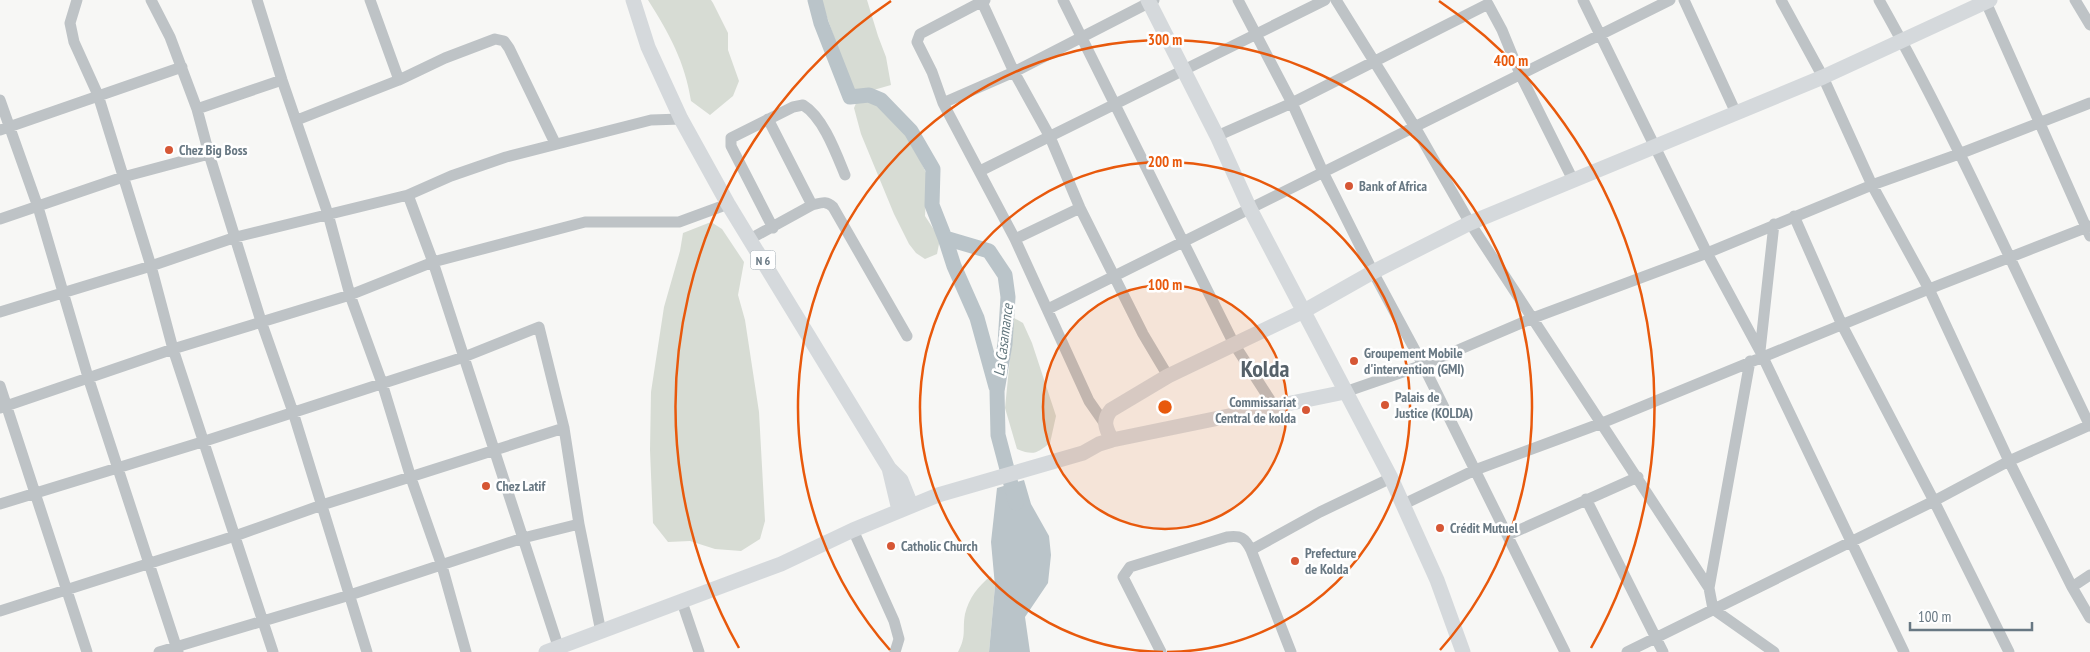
<svg xmlns="http://www.w3.org/2000/svg" width="2090" height="652" font-family="'PT Sans Narrow',sans-serif">
<style>
.green{fill:#d7dcd4}
.water{fill:#bac4c9}
.lines{fill:none;stroke-linecap:round;stroke-linejoin:round}
.river{stroke:#bac4c9;stroke-width:15}
.minor{stroke:#bec3c6;stroke-width:11}
.major{stroke:#d5d9dc;stroke-width:15}
.ring{fill:none;stroke:#e8590c;stroke-width:2.5}
.poi-dot{fill:#d65735;stroke:#fff;stroke-width:2}
.labels{text-anchor:middle;dominant-baseline:central;stroke-width:5;stroke-linejoin:round;paint-order:stroke}
.shield{fill:#fff;stroke:#95a0a8;stroke-width:1}
.shield-label{font-size:12px;font-weight:bold;fill:#687883}
.poi-label{font-size:14px;font-weight:bold;fill:#687883;stroke:#fff;text-anchor:start}
.water-label{font-size:15px;font-style:italic;fill:#64787f;stroke:#fff}
.town-label{font-size:24px;font-weight:bold;fill:#566169;stroke:#fff}
.centre{fill:#e8590c;stroke:#fff;stroke-width:2.5}
.ring-label{font-size:15px;text-anchor:middle;font-weight:bold;fill:#e8590c;stroke:#fff;stroke-width:5;stroke-linejoin:round;paint-order:stroke}
</style>
<rect width="100%" height="100%" fill="#f7f7f5"/>
<path class="green" d="M648,0H711L713,3L728,33V50L739,81L733,96L710,115L691,101C685,62 669,33 648,0Z
M821,0H867L878,36L886,57L891,85L863,93L853,91Z
M859,96L871,101L907,131L927,175L925,216L940,239L937,254L925,259L916,253L909,244L894,214L861,134L854,108Z
M711,222L722,229L744,262L738,295L745,320L759,412L765,521L760,539L741,551L715,549L690,541L668,542L653,523L650,450L651,392L664,307L680,251L683,233Z
M1014,318L1023,323L1032,343L1056,416L1050,443C1037,453 1034,456 1017,449L1005,408Z
M991,576L995,586L989,652H958C967,635 962,631 965,614C969,598 978,586 991,576Z"/>
<path class="water" d="M1024,480L1031,504L1049,536L1051,555L1048,583L1025,617L1030,652H989L995,586L991,542L997,488Z"/>
<g class="lines">
<path class="river" d="M815,0L821,23L850,97L869,95L881,100L911,131L933,169L932,205L945,238L989,251L1005,275L1008,297L1005,344L997,391L998,435L1016,503
M945,238L954,266L977,318L996,387"/>
<path class="minor" d="M77,0L70,23L74,42L98,95L151,266L173,349L273,652
M151,0L170,37L197,109L209,154L261,321L293,412L367,652
M257,0L282,80L328,214L350,295L382,383L411,478L442,566L466,652
M370,0L399,80
M981,0L1014,72L1050,137L1080,208L1143,334L1168,376
M985,0L920,34L917,42L932,72L943,103L1015,239L1089,401L1105,424
M1063,0L1234,344L1274,406
M1238,0L1292,103L1323,172L1373,272L1423,365L1565,652
M1336,0L1415,127L1470,223L1709,588L1713,609L1774,652
M1583,0L1707,253L1760,351L1904,652
M1684,0L1736,113
M1781,0L1823,77L1872,185L1929,289L2009,461L2072,587L2090,618
M1879,0C1957,138 2021,284 2090,426
M1985,0L2090,236
M2075,0L2090,25
M0,100L38,207L88,377L178,652
M943,103L1014,72L1154,0
M197,109L282,80
M768,119L812,205
M297,120L399,80L445,58L495,39L504,41L509,48L555,143
M0,130L182,67
M1217,136L1292,103L1488,4L1502,30L1520,74L1573,180
M980,171L1325,0
M408,195L433,262L560,652
M1794,216L1842,325L1934,501L2009,652
M0,219L123,177L209,154
M773,228L731,146V138L793,107L803,105C823,117 836,153 845,175
M750,239L812,205C821,203 826,200 833,207L907,336
M1015,239L1080,208
M1048,309L1670,0
M0,312L151,266L236,237L408,195L451,176L506,157L651,120L681,119
M1760,351L1774,224
M0,386L87,652
M1345,392L1423,365L1533,318L1707,253L1872,185L1959,154L2090,103
M0,408L173,349L350,295L433,262L585,222H679L728,204
M1586,499L1663,652
M0,504L202,442L464,357L539,327L564,428L579,524L601,632
M1404,504L1475,470L1602,423L1929,289L2090,226
M853,530L894,621L899,639L895,652
M1508,535L1638,477
M2072,587L2090,575
M1709,588L1750,361
M682,602L699,652
M0,611L235,536L322,505L564,428
M159,652L350,595L523,538L579,524
M1161,652L1123,577L1130,567L1227,537C1241,535 1245,538 1251,550
M1291,652L1251,550L1320,512L1391,478
M1627,652L1934,501L2009,461L2090,425"/>
<path class="major" d="M633,0L648,47L681,119L728,204L889,468L901,480L911,505
M1148,0L1217,136L1250,209L1391,478L1437,580L1463,652
M1112,440C1106,429 1102,421 1111,410L1168,376L1304,311L1373,272L1470,223L1823,77L1990,0
M889,468L899,510
M546,652L781,564L853,530L938,495L1083,453L1099,444L1112,440L1345,392"/>
</g>
<circle cx="1165" cy="407" r="122" fill="#e8590c" fill-opacity=".12"/>
<g class="ring">
<circle cx="1165" cy="407" r="122"/>
<path d="M1163 652A245 245 0 1 1 1167 652"/>
<path d="M890 650A367 367 0 1 1 1440 650"/>
<path d="M739 648A490 490 0 0 1 891 1M1439 1A490 490 0 0 1 1591 648"/>
</g>
<g class="poi-dot">
<circle cx="169" cy="150" r="5"/>
<circle cx="1349" cy="186" r="5"/>
<circle cx="1354" cy="361" r="5"/>
<circle cx="1385" cy="405" r="5"/>
<circle cx="1306" cy="410" r="5"/>
<circle cx="486" cy="486" r="5"/>
<circle cx="1440" cy="528" r="5"/>
<circle cx="891" cy="546" r="5"/>
<circle cx="1295" cy="561" r="5"/>
</g>
<g class="labels">
<rect class="shield" x="750.5" y="250.5" width="25" height="19" rx="4"/>
<g class="shield-label">
<text x="763" y="260">N 6</text>
</g>
<g class="poi-label">
<text x="179" y="150">Chez Big Boss</text>
<text x="1359" y="186">Bank of Africa</text>
<text x="1364" y="353">Groupement Mobile<tspan x="1364" dy="16">d'intervention (GMI)</tspan></text>
<text x="1395" y="397">Palais de<tspan x="1395" dy="16">Justice (KOLDA)</tspan></text>
<text x="1296" y="402" text-anchor="end">Commissariat<tspan x="1296" dy="16">Central de kolda</tspan></text>
<text x="496" y="486">Chez Latif</text>
<text x="1450" y="528">Crédit Mutuel</text>
<text x="901" y="546">Catholic Church</text>
<text x="1305" y="553">Prefecture<tspan x="1305" dy="16">de Kolda</tspan></text>
</g>
<g class="water-label">
<text transform="translate(1003 340) rotate(-83)">La Casamance</text>
</g>
<g class="town-label">
<text x="1265" y="368">Kolda</text>
</g>
</g>
<circle cx="1165" cy="407" r="8" class="centre"/>
<g class="ring-label">
<text x="1165" y="45">300 m</text>
<text x="1511" y="66">400 m</text>
<text x="1165" y="167">200 m</text>
<text x="1165" y="290">100 m</text>
</g>
<path d="M1910 622v8h122v-8" fill="none" stroke="#687883" stroke-width="2.5"/>
<text x="1918" y="622" font-size="15" fill="#687883" stroke="#ffffff" stroke-width="4" paint-order="stroke">100 m</text>
</svg>
